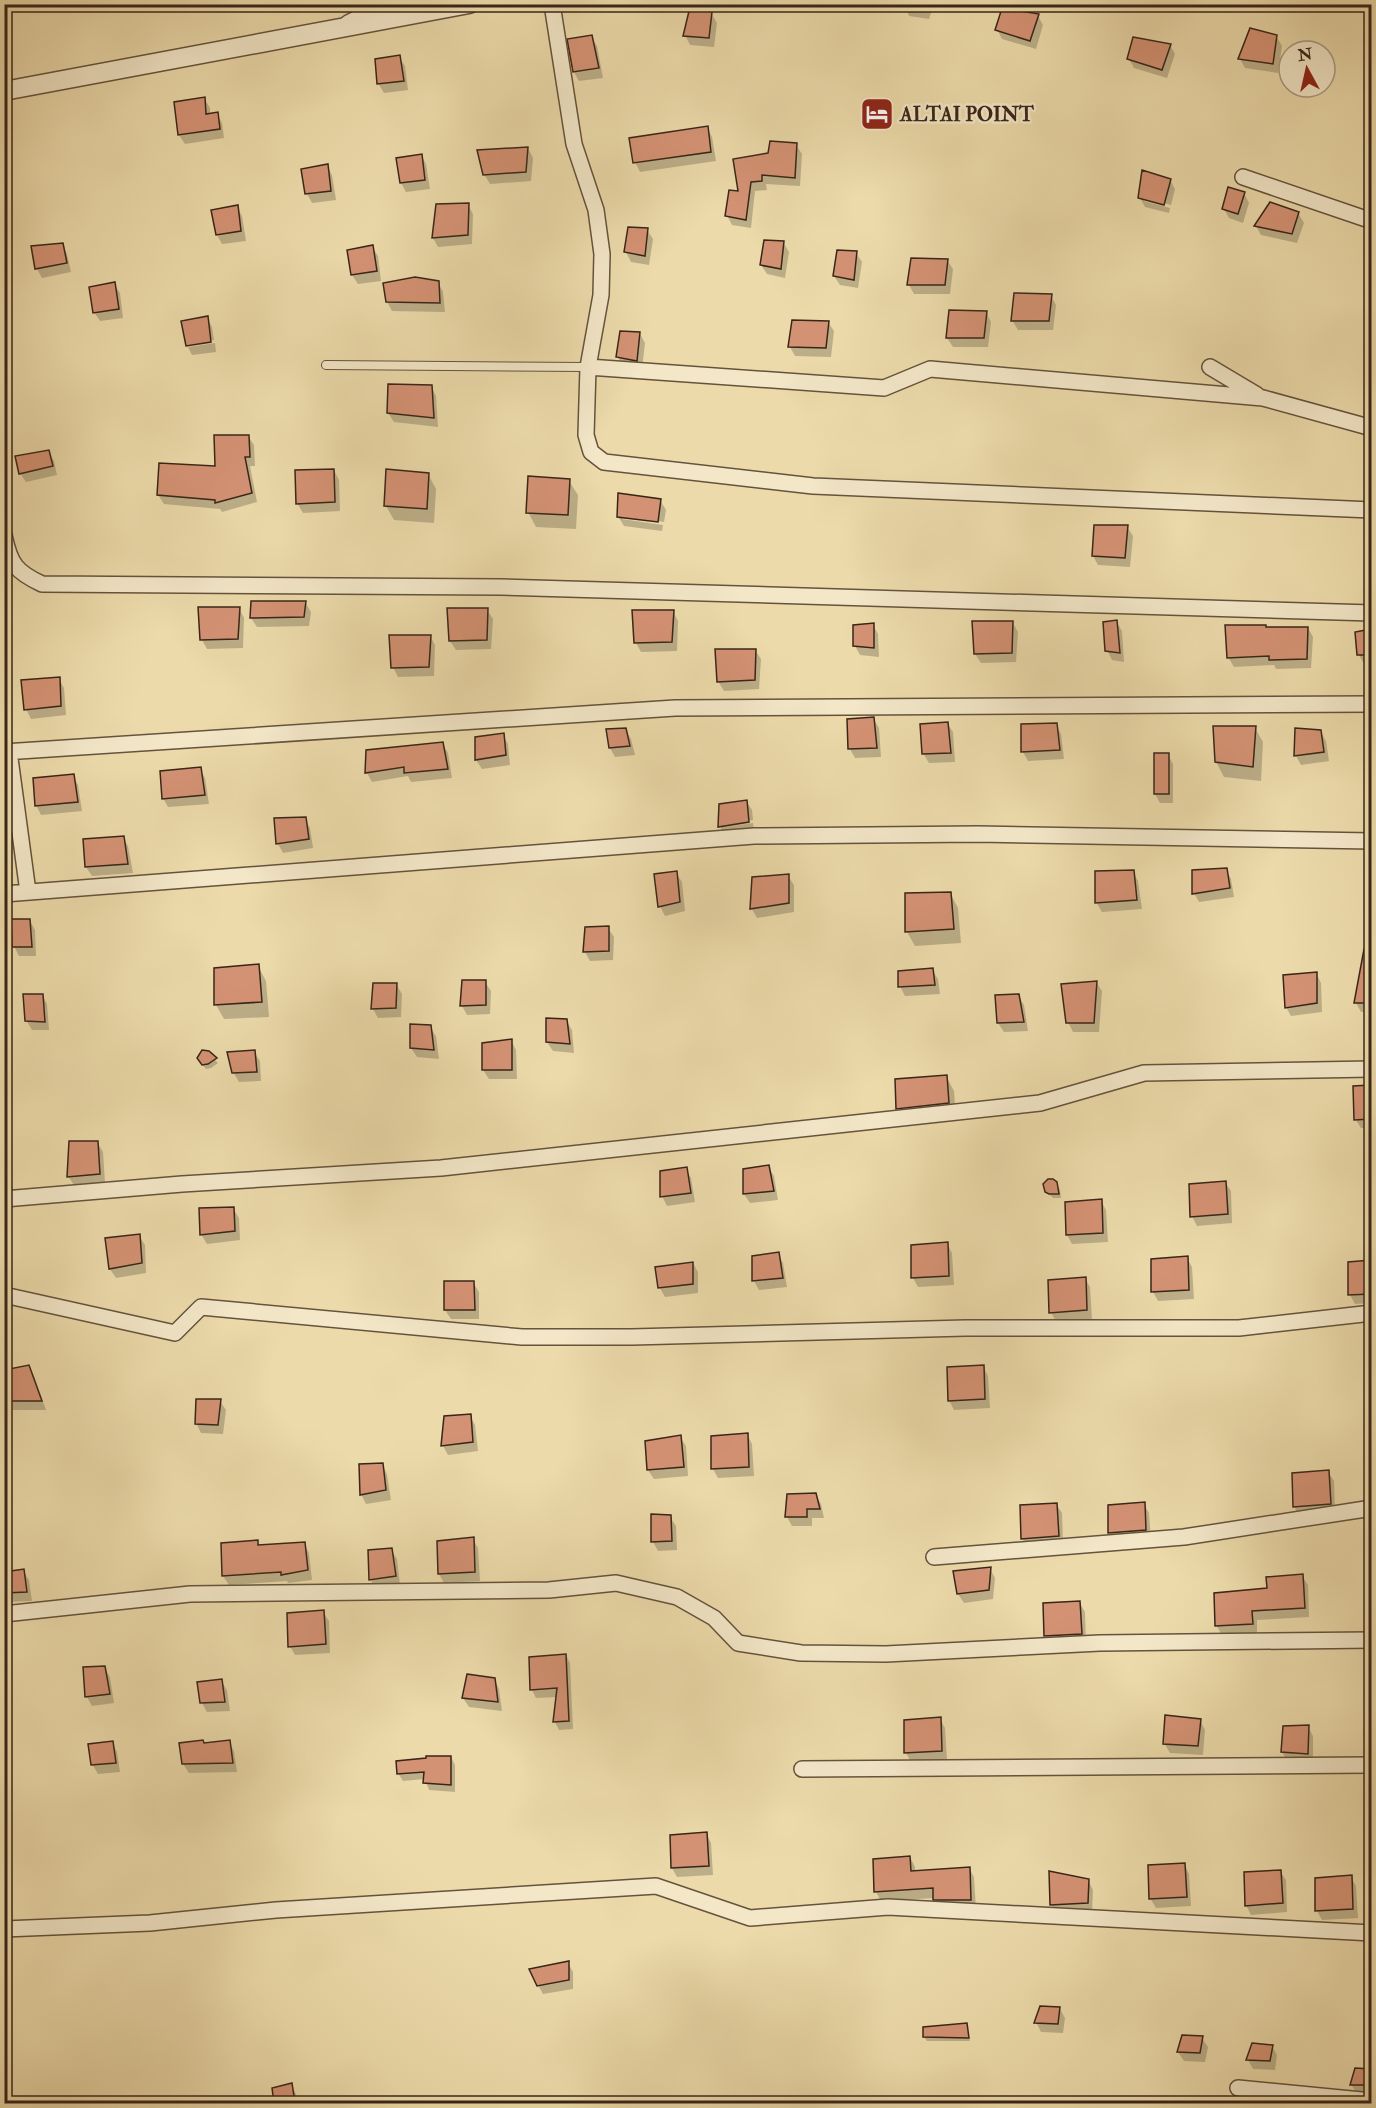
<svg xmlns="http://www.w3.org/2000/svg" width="1376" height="2108" font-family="'IM FELL Double Pica',serif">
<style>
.shadow{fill:#0003}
.building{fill:#d49274;stroke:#382618;stroke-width:1.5}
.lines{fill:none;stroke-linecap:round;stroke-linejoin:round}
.service-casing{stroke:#65533c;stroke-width:10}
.minor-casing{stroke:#65533c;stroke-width:18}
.tertiary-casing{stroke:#65533c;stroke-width:21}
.service{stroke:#f3e7c8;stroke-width:8}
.minor{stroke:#f3e7c8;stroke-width:15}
.tertiary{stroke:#f3e7c8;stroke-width:18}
.labels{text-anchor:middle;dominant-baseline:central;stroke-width:5;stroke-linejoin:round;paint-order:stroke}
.poi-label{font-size:20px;font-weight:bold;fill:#382618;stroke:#f3e7c8;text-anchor:start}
</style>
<rect width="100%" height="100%" fill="#ecdaaa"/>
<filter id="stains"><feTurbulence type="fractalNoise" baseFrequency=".00333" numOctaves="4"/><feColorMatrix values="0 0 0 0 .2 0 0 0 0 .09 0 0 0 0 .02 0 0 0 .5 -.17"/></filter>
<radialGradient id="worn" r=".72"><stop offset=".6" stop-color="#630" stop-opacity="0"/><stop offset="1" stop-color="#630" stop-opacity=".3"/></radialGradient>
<path class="shadow" d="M904,4H934L929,19L909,16Z
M711,13L717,23L714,47L690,45L685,35Z
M1038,16L1043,25L1036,49L1002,39L997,29Z
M1251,30L1276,36L1282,46L1278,73L1245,68L1240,59Z
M591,37L597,46L603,78L579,81L574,72Z
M1170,45L1175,54L1167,78L1134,68L1129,59Z
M399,57L405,66L408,90L384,93L378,83Z
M204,98L210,108V115L217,114L222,123L224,138L185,144L179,135Z
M707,127L712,137L716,161L640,172L635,162Z
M796,145L802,154L800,186L766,184L767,190L755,191L751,228L732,225L727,215L739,192L770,154Z
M528,148L533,158L531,181L490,184L484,174Z
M421,155L426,164L430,189L406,192L401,183L397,159Z
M327,166L332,175L336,200L312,203L307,194Z
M1170,180L1175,189L1171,205L1144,198V201L1170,208L1169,213L1145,207L1140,198Z
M1244,193L1249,203L1243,223L1229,218L1224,209Z
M468,205L473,214L472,244L438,247L433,238Z
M237,207L242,216L246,241L222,244L217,235Z
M1298,213L1304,223L1297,243L1261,235L1256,226Z
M647,230L653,239L649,265L631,262L626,252Z
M783,242L789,252L785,278L767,274L761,265Z
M1371,242H1372V270L1366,261Z
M62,245L67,254L71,272L42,278L37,269L33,248Z
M372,247L378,256L381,281L358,284L352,275Z
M856,253L862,262L858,288L840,285L834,276Z
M947,260L953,269L950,294H914L909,285Z
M438,282L443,292L445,312L392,311L387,302Z
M114,284L120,293L123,318L100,321L94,312Z
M1051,296L1056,305L1053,330H1018L1012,320Z
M986,312L991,322L988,347H953L947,338Z
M207,318L212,327L214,340L188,344V347L215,343L216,352L192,355L187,345Z
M793,321L828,322L834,331L831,357L795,356L790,347Z
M640,334L645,343L642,369L623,366L618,357Z
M431,386L436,396L438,427L394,422L388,413Z
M248,436L254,445L255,466H250L257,502L222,512L220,509L164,504L158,495L217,468Z
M48,452L54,461L57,475L26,482L20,473Z
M334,470L339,480L340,511L303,513L297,503Z
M428,474L436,489L434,523L394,520L386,506Z
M569,481L578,495L576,529L536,527L528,512Z
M660,500L666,510L664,522L622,516V519L663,525L662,531L624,526L618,516Z
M1127,527L1133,536L1130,567L1098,565L1093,556Z
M305,602L311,612L309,626L257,627L251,618Z
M239,608L244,618L243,648L207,649L202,640Z
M487,610L493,619L491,649L456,650L450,641Z
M673,611L678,621L677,651L641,652L636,643Z
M1116,621L1122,631L1124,662L1112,660L1107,650Z
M1013,623L1018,632L1016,662L981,663L975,654Z
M873,625L878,634L879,657L860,655L855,646Z
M1266,626L1267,629L1308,628L1313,637L1311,668L1276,669L1274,665L1234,667L1228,657Z
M1372,631V664H1364L1359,655L1357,633Z
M430,636L435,645L434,676L398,677L393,667Z
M755,650L761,659L759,689L724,691L718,681Z
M59,679L64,688L66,715L31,719L26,709Z
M873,718L879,728L881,757L855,758L850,749Z
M947,723L953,732L955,762L929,763L923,753Z
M1023,725H1056L1061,734L1064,759L1028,761L1023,752Z
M1255,728L1263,742L1261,781L1224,777L1216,762Z
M625,729L631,739L635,755L615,757L610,748Z
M1297,729L1320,731L1326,741L1329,761L1301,765L1296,756Z
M503,735L508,744L510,765L482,769L476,760Z
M442,743L448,753L452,778L411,782L408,776L372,782L367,773Z
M1168,755L1173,764V803H1160L1155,794Z
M200,769L205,778L209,804L168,807L163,798Z
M73,776L78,785L82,811L41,815L36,805Z
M746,801L752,810L753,820L723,824V827L753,823L754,831L725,836L720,826Z
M276,819H305L310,828L313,848L283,853L278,844Z
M123,837L128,846L133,873L92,876L86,867Z
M1226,869L1231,879L1234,897L1199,902L1194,893Z
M1133,872L1138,881L1142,909L1102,912L1096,902Z
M676,873L682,882L685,911L665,916L660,906Z
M788,876L794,885V912L757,918L752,909L753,878Z
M950,893L958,908L961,943L915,946L907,932Z
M30,921L35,930L36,956H19L14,946Z
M586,928H608L614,937L613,960L590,961L585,952Z
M258,966L266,981L269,1017L224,1019L216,1005Z
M1372,968V1012H1361L1356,1003L1361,970Z
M932,970L938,979L940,994L905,996L900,986Z
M1316,973L1321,983L1322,1012L1291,1016L1286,1007Z
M485,982L491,991L490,1014L467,1015L462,1006Z
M1096,982L1102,991L1099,1032H1073L1068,1022Z
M396,984L402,994L401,1017L378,1018L373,1009Z
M42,995L47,1004L49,1030H32L26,1020Z
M1018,996L1024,1005L1028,1031L1004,1032L998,1023Z
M566,1020L572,1030L574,1053L553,1051L547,1042Z
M430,1027L436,1036L439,1059L417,1057L411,1048Z
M511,1040L516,1050L517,1079H489L483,1070Z
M206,1051L218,1063L211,1068L206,1069L201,1063Z
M254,1052L260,1061L261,1081L239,1082L233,1072Z
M946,1076L954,1091L956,1117L906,1123L898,1108Z
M1372,1086V1128H1361L1355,1119V1088Z
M97,1142L103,1152L105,1183L74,1185L68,1176Z
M768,1167L774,1176L778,1200L750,1203L744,1194V1170Z
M686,1169L691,1178L695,1202L667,1206L662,1196Z
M1055,1181L1060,1190L1061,1198H1053L1046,1191Z
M1225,1182L1231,1191L1232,1223L1197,1226L1192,1216Z
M1101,1201L1106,1210L1108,1242L1072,1244L1067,1235Z
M233,1208L239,1218L240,1240L207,1244L201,1234Z
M139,1236L145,1245L146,1273L116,1278L110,1269L106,1240Z
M947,1243L952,1253L954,1285L918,1287L913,1278Z
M778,1254L783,1263L787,1287L759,1290L754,1281V1257Z
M1187,1258L1192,1267L1194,1299L1158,1301L1153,1292Z
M1372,1261V1303L1355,1304L1350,1295L1349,1263Z
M693,1263L698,1272V1293L665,1297L660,1288Z
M1085,1278L1090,1287L1092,1320L1056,1322L1051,1312Z
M473,1282L479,1292V1319H451L445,1310Z
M28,1366L34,1376L46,1410H4V1371Z
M983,1366L988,1376L990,1408L954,1410L949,1400Z
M220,1401L226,1410L223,1434L201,1433L196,1423Z
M470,1416L475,1425L478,1451L448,1455L443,1446Z
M747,1434L752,1444L754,1476L718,1478L713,1469Z
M680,1437L686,1446L688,1476L654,1479L648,1470L647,1442Z
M382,1464L387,1474L391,1500L366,1504L361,1494Z
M1328,1472L1334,1481L1335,1513L1299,1516L1294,1506Z
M788,1495H816L821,1504L824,1518H812V1526H792L787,1517Z
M1056,1504L1062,1513L1063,1545L1028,1548L1022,1538Z
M1144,1504L1149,1513L1151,1539L1115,1542L1110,1533L1109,1507Z
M653,1515L670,1517L676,1526L677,1550L658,1551L653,1542Z
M473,1539L478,1548L480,1581L444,1583L439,1574Z
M257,1541L260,1547L304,1544L309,1553L312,1580L288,1583L287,1581L229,1585L223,1576Z
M391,1550L397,1559L400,1585L376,1589L370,1579Z
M990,1569L995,1578L993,1599L964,1603L958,1594L954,1572Z
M23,1571L29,1580L32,1601L9,1602L4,1594V1573Z
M1302,1576L1308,1585L1309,1617L1257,1620V1633L1222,1635L1216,1625Z
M1079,1602L1085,1612L1086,1643L1051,1645L1046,1636Z
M323,1612L329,1621L330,1653L295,1655L290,1646Z
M566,1655L570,1663L573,1729L559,1730L555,1722L558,1697L536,1698L532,1690Z
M104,1667L110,1677L114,1703L92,1706L87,1697Z
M494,1679L499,1689L502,1711L469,1707L463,1698Z
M221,1681L227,1690L230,1711L207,1712L202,1703Z
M1366,1710H1372V1745H1369L1363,1736Z
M940,1719L945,1728L947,1760L911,1762L906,1753L905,1722Z
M1200,1720L1205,1730L1203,1755L1170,1753L1164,1743Z
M1285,1727H1308L1313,1736V1763L1287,1761L1282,1752Z
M112,1742L117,1752L120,1772L98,1774L92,1764Z
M229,1742L234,1751L237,1772L189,1773L183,1764L204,1745Z
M451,1757L455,1765V1792L429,1790L425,1779L403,1781L398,1773L427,1759Z
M706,1833L711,1843L713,1875L677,1877L672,1868Z
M910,1857L915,1867V1872L969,1868L974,1877L976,1909H940L935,1898L881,1901L876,1892Z
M1184,1864L1189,1874L1191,1906L1156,1908L1150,1898Z
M1280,1871L1286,1880L1287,1912L1251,1915L1246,1905Z
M1351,1877L1356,1886L1358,1918L1322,1920L1317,1911Z
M1088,1880L1093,1890L1092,1912L1057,1914L1051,1904Z
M568,1963L573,1972V1989L543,1994L538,1985Z
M1060,2009L1065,2018L1063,2033L1041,2032L1036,2022Z
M966,2024L970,2041H927L924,2037Z
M1202,2038L1208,2047L1205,2062L1184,2061L1178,2052Z
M1253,2045L1272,2046L1277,2055L1275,2070L1253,2069L1248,2060Z
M1356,2069L1372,2070V2094H1357L1351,2084Z
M291,2085L296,2094L298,2104H276L274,2089Z
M925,2097L929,2104H900V2098Z"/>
<path class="building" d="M690,7L712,12L709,38L683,36Z
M1002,8L1039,14L1030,41L995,30Z
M1250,28L1277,35L1273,64L1238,59Z
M592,35L599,68L573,72L567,39Z
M1133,37L1171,44L1162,70L1127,59Z
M400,55L404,81L377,84L375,59Z
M205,97L206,114L218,112L220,129L178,135L174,102Z
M708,126L711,152L633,163L629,138Z
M770,141L797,143L795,178L762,175V181L751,182L746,220L725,216L729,190L738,191L733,159L768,153Z
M528,147L526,172L483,175L477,150Z
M422,154L425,180L400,183L396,158Z
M328,164L331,191L305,194L301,169Z
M1142,170L1171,179L1164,205L1138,198Z
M1228,187L1245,192L1238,214L1222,209Z
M1270,202L1299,212L1292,234L1254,226Z
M469,203L468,235L432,238L436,204Z
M238,205L241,231L216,235L211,210Z
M628,227L648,228L645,256L624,252Z
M764,240L784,241L781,269L760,265Z
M63,243L67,263L35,269L31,246Z
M373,245L377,271L351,275L347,250Z
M837,250L857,251L854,280L833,276Z
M911,258L948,259L945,285H907Z
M415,277L439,281L440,303L386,302L383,283Z
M115,282L119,309L93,313L89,287Z
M1014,293L1052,294L1049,321H1011Z
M949,310L987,311L984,338H946Z
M208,316L211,342L186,346L181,321Z
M792,320L829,321L826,348L788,347Z
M620,331L640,332L637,361L616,357Z
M388,384L432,385L434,418L387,413Z
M214,435H249L250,457H245L252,493L215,503V500L157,495L159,463L215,466Z
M49,450L53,466L19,474L15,456Z
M334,469L335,502L296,504L295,470Z
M386,469L429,473L427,509L384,506Z
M528,476L570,479L568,515L526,513Z
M618,493L661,499L658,522L617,517Z
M1094,525H1128L1125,558L1092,556Z
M251,601H306L304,617L250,618Z
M198,607H240L238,639L200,640Z
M447,608H488L487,640L449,641Z
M632,610H674L672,642L634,643Z
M1117,620L1120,653L1105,651L1103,622Z
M972,621H1013L1012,653L974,654Z
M874,623V648L853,646V625Z
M1225,625H1266V627H1308L1307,659L1269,660V656L1227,658Z
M1371,629V655H1357L1355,632Z
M389,635H431L429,667L391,668Z
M715,649H756L755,680L717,682Z
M60,677L61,706L24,710L21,680Z
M874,717L877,748L848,749L847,719Z
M948,722L951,753L922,754L920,724Z
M1057,723L1060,750L1021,752V724Z
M1213,726H1256L1253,767L1215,762Z
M626,728L630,746L609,748L606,729Z
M1295,728L1321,730L1324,752L1294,756Z
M504,733L506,755L475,760V737Z
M443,742L448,769L404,773V767L365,773L366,750Z
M1154,753H1169V794H1154Z
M201,767L205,795L162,799L160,771Z
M74,774L78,802L35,806L33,778Z
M747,800L749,822L718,827L719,804Z
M306,817L309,839L276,844L274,818Z
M124,836L128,864L85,867L83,839Z
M1227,868L1230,888L1192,894V870Z
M1134,870L1137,900L1095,903V871Z
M677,871L680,902L658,907L654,874Z
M789,874V903L750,909L752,877Z
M951,892L954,929L905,932V893Z
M11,919H30L32,947H12Z
M609,926V951L583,952L585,927Z
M1364,949L1371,950V1003H1354Z
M259,964L262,1002L214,1005V968Z
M933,968L935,985L898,987V971Z
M1317,972V1003L1285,1008L1283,975Z
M462,980H486V1005L460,1006Z
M1097,981L1094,1023H1066L1061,984Z
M373,983H397L396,1008L371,1009Z
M23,994H43L45,1022L25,1021Z
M1019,994L1024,1022L997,1023L995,995Z
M546,1018L567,1019L570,1044L546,1042Z
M410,1024L431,1025L434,1050L410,1048Z
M512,1039V1070H482V1043Z
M202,1050L209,1051L217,1058L208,1064L202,1065L197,1058Z
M255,1050L257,1072L232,1073L227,1052Z
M947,1075L949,1103L896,1109L895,1079Z
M1371,1085V1119L1354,1120L1353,1086Z
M69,1141H98L100,1174L67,1177Z
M769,1165L774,1191L743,1194V1169Z
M687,1167L691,1193L660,1197V1171Z
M1048,1179H1053L1057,1182L1059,1194H1049L1045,1192L1043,1184Z
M1226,1181L1228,1214L1190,1217L1189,1184Z
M1102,1199L1103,1233L1066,1235L1065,1202Z
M234,1207L235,1231L200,1235L199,1208Z
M140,1234L142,1263L109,1269L105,1238Z
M948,1242L949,1276L911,1278V1245Z
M779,1252L783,1278L752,1281V1256Z
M1188,1256L1189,1290L1151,1292V1259Z
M1371,1260V1294L1348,1295V1262Z
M693,1262V1284L658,1288L655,1267Z
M1086,1277L1087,1310L1049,1313L1048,1280Z
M444,1281H474L475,1310H444Z
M29,1365L42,1401H4V1370Z
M984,1365L985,1399L948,1401L947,1367Z
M196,1399H221L218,1425L195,1424Z
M471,1414L473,1442L441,1446L444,1416Z
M748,1433L749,1467L711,1469V1436Z
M681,1435L684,1467L647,1470L645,1441Z
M383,1463L386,1490L360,1495L359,1464Z
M1329,1470L1331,1504L1293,1507L1292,1473Z
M816,1493L820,1509H807V1517H785L787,1494Z
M1145,1502L1146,1530L1108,1533V1505Z
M1057,1503L1059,1536L1021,1539L1020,1505Z
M651,1514L671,1515L672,1541L651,1542Z
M474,1537L475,1572L438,1574L437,1541Z
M258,1540V1545L305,1542L308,1570L281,1575V1572L222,1576L221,1543Z
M392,1548L396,1576L369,1580L368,1550Z
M991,1567L989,1590L957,1594L953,1571Z
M24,1569L27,1592L4,1593V1572Z
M1303,1574L1305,1608L1252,1611L1253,1624L1215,1626L1214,1593L1267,1588L1266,1577Z
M1080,1601L1082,1634L1044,1636L1043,1603Z
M324,1610L326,1644L288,1647L287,1613Z
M566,1654L569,1721L553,1722L557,1688L530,1690L529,1657Z
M105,1666L110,1694L85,1697L83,1667Z
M467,1674L495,1678L498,1702L462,1698Z
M222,1679L225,1702L200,1703L197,1682Z
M1165,1715L1201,1719L1198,1746L1163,1744Z
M941,1717L942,1751L904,1753V1720Z
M1309,1725L1308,1754L1281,1752L1283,1726Z
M203,1740L204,1743L230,1740L233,1763L182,1764L179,1743Z
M113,1741L116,1763L91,1765L88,1744Z
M426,1756H451V1785L423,1783L424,1772L397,1774L396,1761L426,1758Z
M707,1832L709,1866L671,1868L670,1835Z
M910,1856L911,1871L970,1867L971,1900H933V1888L874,1892L873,1859Z
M1185,1863L1187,1897L1149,1899L1148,1865Z
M1281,1870L1283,1903L1245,1906L1244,1872Z
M1049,1871L1089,1879L1088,1903L1050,1905Z
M1352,1875L1353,1909L1315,1911V1878Z
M569,1961V1980L537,1986L529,1969Z
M1040,2006L1060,2007L1058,2024L1034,2023Z
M967,2023L969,2038L923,2037V2027Z
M1182,2035L1203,2036L1200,2053L1177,2052Z
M1252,2043L1273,2045L1270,2061L1246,2060Z
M1355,2068L1371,2069V2085H1350Z
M292,2083L295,2103H274L272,2088Z"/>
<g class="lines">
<g class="service-casing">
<path id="service" d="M326,365L588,367"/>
</g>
<g class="minor-casing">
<path id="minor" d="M552,4L574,144L596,210L602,254L601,295L588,367L586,435L591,452L604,462L813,486L1372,510
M348,23L386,4
M1243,177L1372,221
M588,367L884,388L930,369L1263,398L1372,428
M1210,367L1257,395
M4,535C10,564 16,572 42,584L501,587L1372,613
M9,751L28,892
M4,752L675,708L1372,704
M4,894L754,836L978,834L1372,841
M4,1199L182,1184L441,1168L1040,1103L1144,1073L1372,1069
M4,1295L175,1333L201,1307L522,1337H632L965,1328H1239L1372,1313
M934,1557L1184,1537L1372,1508
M4,1614L190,1594L549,1590L616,1583L677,1597L714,1618L738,1643L801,1653L886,1654L1100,1643L1372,1640
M802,1769L1372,1765
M4,1929L150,1923L276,1910L656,1886L750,1918L888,1907L1372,1933
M1238,2088L1372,2101"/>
</g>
<g class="tertiary-casing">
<path id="tertiary" d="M4,91L469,4"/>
</g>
<use href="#service" class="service"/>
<use href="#minor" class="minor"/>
<use href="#tertiary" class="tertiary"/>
</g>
<defs>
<g id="hotel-square" transform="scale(1.725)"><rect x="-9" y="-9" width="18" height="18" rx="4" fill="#8f2418" stroke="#f3e7c8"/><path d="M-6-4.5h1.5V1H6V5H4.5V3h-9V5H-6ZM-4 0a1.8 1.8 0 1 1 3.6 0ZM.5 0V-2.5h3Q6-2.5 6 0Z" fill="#fff"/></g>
</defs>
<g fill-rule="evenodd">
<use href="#hotel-square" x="877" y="114"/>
</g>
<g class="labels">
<g class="poi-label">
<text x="900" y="114">ALTAI POINT</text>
</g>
</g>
<rect width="1376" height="2108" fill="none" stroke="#ecdaaa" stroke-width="24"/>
<rect x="6" y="6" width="1364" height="2096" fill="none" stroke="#382618" stroke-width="3"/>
<rect x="12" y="12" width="1352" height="2084" fill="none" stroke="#382618" stroke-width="1.5"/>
<g transform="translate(1307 69) rotate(352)"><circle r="28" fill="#f3e7c8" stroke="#a89a82" stroke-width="1.5"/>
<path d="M0-4.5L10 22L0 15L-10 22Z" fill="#8f2418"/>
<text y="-9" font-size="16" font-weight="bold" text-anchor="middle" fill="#382618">N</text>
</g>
<rect width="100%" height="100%" filter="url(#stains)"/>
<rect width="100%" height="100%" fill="url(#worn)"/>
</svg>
